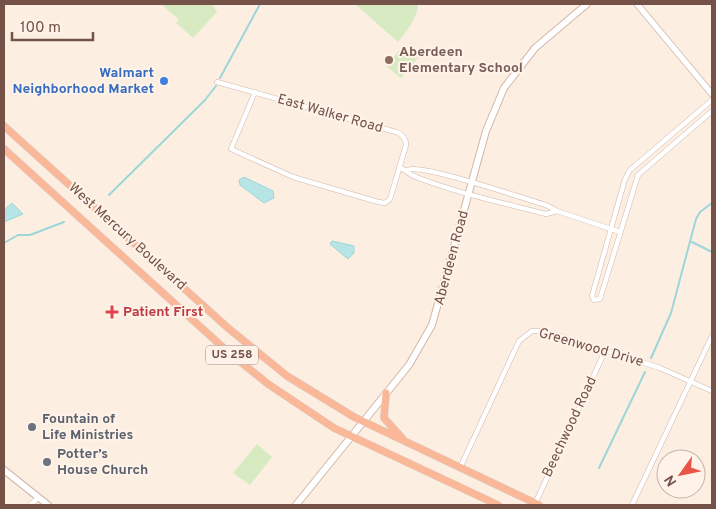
<svg xmlns="http://www.w3.org/2000/svg" width="716" height="509" font-family="Overpass,sans-serif">
<style>
.green{fill:#d7eac1}
.water{fill:#b7e5e6;stroke:#9dd6d8}
.lines{fill:none;stroke-linecap:round;stroke-linejoin:round}
.stream{stroke:#9dd6d8;stroke-width:2}
.minor-casing{stroke:#d0b7ac;stroke-width:5.5}
.tertiary-casing{stroke:#d0b7ac;stroke-width:7}
.secondary-casing{stroke:#d3b6a9;stroke-width:8}
.trunk-casing{stroke:#d8cfcc;stroke-width:8}
.minor{stroke:#fff;stroke-width:4.5}
.tertiary{stroke:#fff;stroke-width:5.5}
.secondary{stroke:#fff;stroke-width:6}
.trunk{stroke:#fab899;stroke-width:7}
.education-dot{fill:#8d6e63;stroke:#fff3e9;stroke-width:2}
.shop-dot{fill:#3f7fe0;stroke:#fff3e9;stroke-width:2}
.health-dot{fill:#e0444e;stroke:#fff3e9;stroke-width:2}
.worship-dot{fill:#6b7280;stroke:#fff3e9;stroke-width:2}
.labels{text-anchor:middle;dominant-baseline:central;stroke-width:4;stroke-linejoin:round;paint-order:stroke}
.shield{fill:#fff3e9;stroke:#9e8278;stroke-width:1}
.shield-label{font-size:12px;font-weight:bold;fill:#745248}
.education-label{font-size:14px;font-weight:bold;fill:#785e54;stroke:#fff3e9;text-anchor:start}
.shop-label{font-size:14px;font-weight:bold;fill:#366cbe;stroke:#fff3e9;text-anchor:end}
.street-label{font-size:14px;fill:#745248;stroke:#fff3e9}
.health-label{font-size:14px;font-weight:bold;fill:#be3a42;stroke:#fff3e9;text-anchor:start}
.worship-label{font-size:14px;font-weight:bold;fill:#5b616d;stroke:#fff3e9;text-anchor:start}
</style>
<rect width="100%" height="100%" fill="#fcefe2"/>
<path class="green" d="M161,4H212L217,12L193,38L176,23L179,20Z
M355,4H418C417,19 407,31 398,42Z
M403,46L418,58L401,78L386,66Z
M257,444L272,457L250,485L233,473Z"/>
<path class="water" d="M244,177L273,191L274,198L264,203L240,185L239,180Z
M12,203L23,214L4,222V210Z
M332,241L354,246V253L348,259L330,244Z"/>
<g class="lines">
<path class="stream" d="M220,78L260,4
M109,195L205,100L216,86
M692,242L712,252
M4,243L18,235H30L64,222
M651,358L671,313L696,219L700,212L712,203
M599,468L645,372"/>
<g class="minor-casing">
<path id="minor" d="M217,82L396,132C402,134 406,138 406,145L390,199L385,203L378,202L293,177L231,149L255,92
M712,100L630,170L625,179L592,296L594,300L600,299L638,175L712,111
M400,168C407,170 409,175 416,177C457,193 503,203 546,214L557,211
M408,170C421,163 525,199 546,205L557,211L620,232
M460,468L519,341L532,331H544L660,368L712,391
M535,504L605,351
M30,505L38,498
M632,505L712,336"/>
</g>
<g class="tertiary-casing">
<path id="tertiary" d="M637,4L712,94"/>
</g>
<g class="secondary-casing">
<path id="secondary" d="M4,470L48,505
M296,505L409,365L432,325L486,131L504,88L535,48L587,4"/>
</g>
<g class="trunk-casing">
<path id="trunk" d="M4,126L228,328L287,376L354,417L539,505
M4,149L227,351L268,384L334,428L498,505
M386,393L384,418L402,438"/>
</g>
<use href="#minor" class="minor"/>
<use href="#tertiary" class="tertiary"/>
<use href="#secondary" class="secondary"/>
<use href="#trunk" class="trunk"/>
</g>
<circle class="education-dot" cx="389" cy="60" r="5"/>
<circle class="shop-dot" cx="164" cy="81" r="5"/>
<path class="health-dot" d="M109.5 304.5h5v5h5v5h-5v5h-5v-5h-5v-5h5z"/>
<g class="worship-dot">
<circle cx="32" cy="427" r="5"/>
<circle cx="47" cy="462" r="5"/>
</g>
<g class="labels">
<rect class="shield" x="206" y="345.5" width="52" height="19" rx="4"/>
<g class="shield-label">
<text x="232" y="355">US 258</text>
</g>
<g class="education-label">
<text x="399" y="52">Aberdeen<tspan x="399" dy="16">Elementary School</tspan></text>
</g>
<g class="shop-label">
<text x="154" y="73">Walmart<tspan x="154" dy="16">Neighborhood Market</tspan></text>
</g>
<g class="street-label">
<text transform="translate(330 114) rotate(16)">East Walker Road</text>
<text transform="translate(127 237) rotate(42)">West Mercury Boulevard</text>
<text transform="translate(452 258) rotate(-75)">Aberdeen Road</text>
<text transform="translate(591 348) rotate(16)">Greenwood Drive</text>
<text transform="translate(570 427) rotate(-65)">Beechwood Road</text>
</g>
<g class="health-label">
<text x="123" y="312">Patient First</text>
</g>
<g class="worship-label">
<text x="42" y="419">Fountain of<tspan x="42" dy="16">Life Ministries</tspan></text>
<text x="57" y="454">Potter’s<tspan x="57" dy="16">House Church</tspan></text>
</g>
</g>
<rect width="716" height="509" fill="none" stroke="#745248" stroke-width="10"/>
<g transform="translate(681 474) rotate(237)"><circle r="24" fill="#fff3e9" stroke="#c7b3a9"/>
<path d="M0-4L9 19L0 12L-9 19Z" fill="#e85546"/>
<text y="-8" font-size="14" font-weight="bold" text-anchor="middle" fill="#745248">N</text>
</g>
<path d="M12 32v8h81v-8" fill="none" stroke="#745248" stroke-width="2.5"/>
<text x="20" y="32" font-size="15" fill="#745248" stroke="#fff3e9" stroke-width="4" paint-order="stroke">100 m</text>
</svg>
